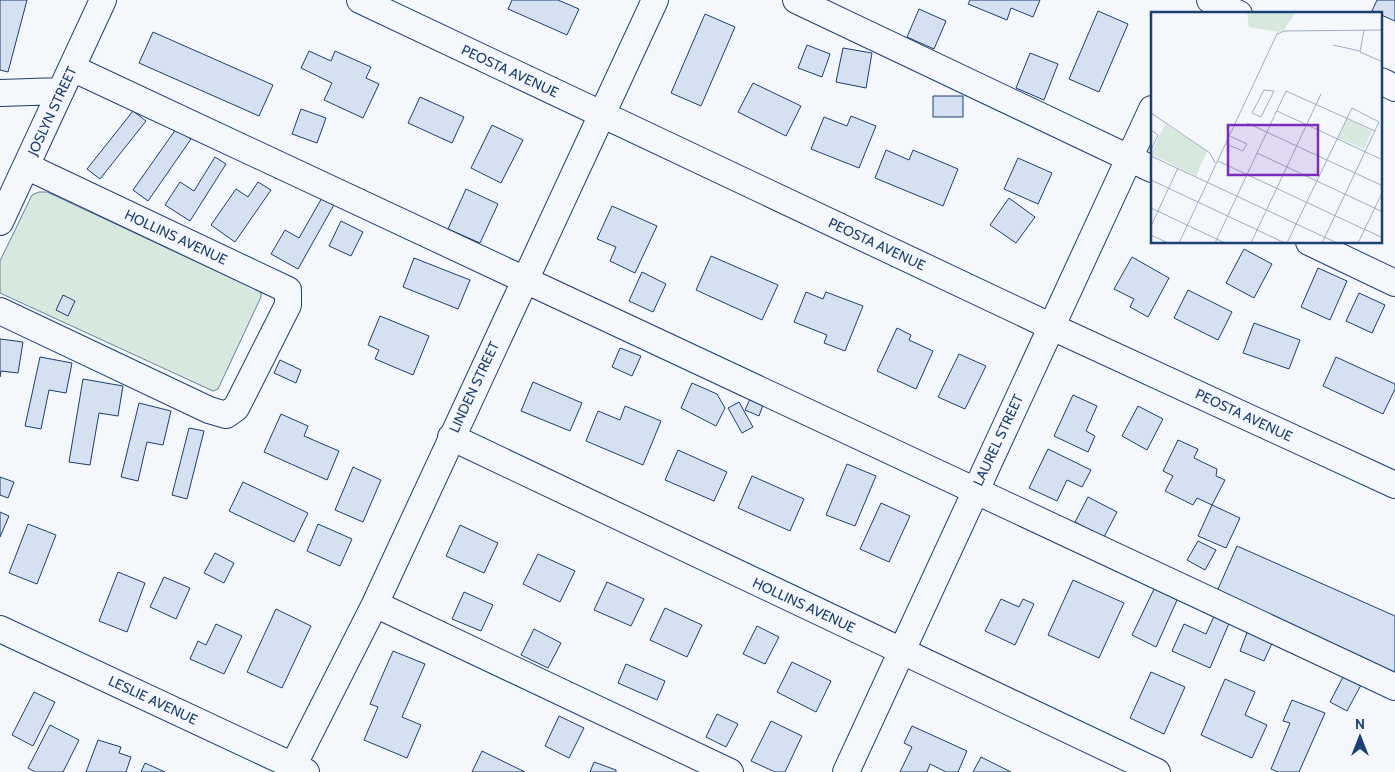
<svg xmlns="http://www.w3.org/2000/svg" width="1395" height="772" font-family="Cabin,sans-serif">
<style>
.green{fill:#d7e8df;stroke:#687fa3}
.building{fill:#d5e0f0;stroke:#1d3f73}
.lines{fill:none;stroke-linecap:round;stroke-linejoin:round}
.minor-casing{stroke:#1d3f73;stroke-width:28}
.minor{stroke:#f4f7fb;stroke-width:26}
.labels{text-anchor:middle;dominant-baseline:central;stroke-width:4;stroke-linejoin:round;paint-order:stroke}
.street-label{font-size:14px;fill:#1d3f73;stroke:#f4f7fb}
.inset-road{fill:none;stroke:#9eadc5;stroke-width:1}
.view{fill:#7b2cbf;fill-opacity:0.15;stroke:#7b2cbf;stroke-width:2.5}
.inset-edge{fill:none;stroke:#1d3f73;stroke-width:2.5}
</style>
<rect width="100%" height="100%" fill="#f4f7fb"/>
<path class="green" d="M39,192H47L261,292V297L218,389L213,391L0,293V261L32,195Z"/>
<path class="building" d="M0,0H27L8,72L0,70Z
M512,0H558L579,9L567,35L508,9Z
M970,0H1040L1033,17L1011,8L1007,20L968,4Z
M1377,0H1395V21L1372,11Z
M919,9L946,21L934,49L907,37Z
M1098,11L1128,24L1099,92L1069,79Z
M705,14L735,27L701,106L671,93Z
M153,32L273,85L259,116L139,63Z
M807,45L830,54L822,77L798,68Z
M843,48L872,53L866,88L836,82Z
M309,51L331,61L335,51L371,67L366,78L379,84L363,118L324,100L332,83L301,68Z
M1030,53L1058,64L1044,100L1016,88Z
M753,83L801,106L786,136L738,112Z
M933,96H963V117H933Z
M420,97L464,117L452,143L408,123Z
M301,109L326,118L317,143L292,134Z
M133,111L146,121L100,179L87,169Z
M851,116L876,126L859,168L811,149L824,117L847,126Z
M492,125L523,140L501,183L471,168Z
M176,129L191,139L148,201L133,190Z
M886,150L909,160L913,150L958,169L943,206L875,178Z
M215,157L226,164L190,221L165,205L180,182L194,191Z
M1018,158L1052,173L1038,204L1004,189Z
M258,182L271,190L235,242L211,225L236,189L248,197Z
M466,189L498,204L480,243L448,229Z
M323,196L335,203L298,269L271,254L285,230L299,238Z
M1009,198L1035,217L1016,243L990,225Z
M612,206L657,226L635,273L610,261L616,247L597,239Z
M341,221L363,232L351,256L329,246Z
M1244,249L1272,264L1254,298L1226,283Z
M711,256L778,285L762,320L696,290Z
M1132,257L1169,278L1148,317L1130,307L1134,299L1114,289Z
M414,258L470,280L458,309L403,287Z
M1318,268L1347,281L1330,320L1301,307Z
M642,272L666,284L653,312L629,301Z
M1188,290L1232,312L1218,340L1174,318Z
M806,292L823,299L826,292L863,306L845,351L824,343L827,335L794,322Z
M1359,293L1385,305L1372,333L1346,321Z
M63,295L75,301L68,316L56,310Z
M380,316L429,336L413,375L375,359L379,350L368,345Z
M1254,323L1300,340L1289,369L1243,353Z
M897,328L911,335L909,340L933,351L916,389L877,371Z
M0,339L23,342L18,373L1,371L0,377Z
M620,348L641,356L632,376L612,367Z
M959,354L986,366L965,409L938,397Z
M40,357L72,363L66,393L49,390L41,429L25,426Z
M1336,357L1395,384V389L1383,414L1323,386Z
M280,360L301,370L296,383L274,373Z
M83,379L123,386L118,416L99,413L90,465L69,462Z
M533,382L582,403L570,431L521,411Z
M692,383L717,394L725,408L716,426L681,408Z
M1073,395L1097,406L1086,431L1095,436L1088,452L1054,436Z
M750,399L763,405L759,416L745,410Z
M739,402L753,427L742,433L728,408Z
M139,403L171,411L163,445L147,442L138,481L121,477Z
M625,406L661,421L643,465L586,441L598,411L620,420Z
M1138,406L1163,419L1147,450L1122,436Z
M281,414L308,426L304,436L339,451L327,480L264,452Z
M189,428L204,431L187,499L172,495Z
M1178,440L1198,449L1194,458L1217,469L1216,476L1225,480L1212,505L1197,498L1193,505L1165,491L1173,476L1163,471Z
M1048,449L1091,470L1082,487L1067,480L1057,501L1029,488Z
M678,450L727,472L714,501L665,480Z
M847,464L876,476L855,526L826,515Z
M353,467L381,480L363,522L335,510Z
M752,476L804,499L790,531L738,508Z
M0,477L14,482L8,498L0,495Z
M243,482L308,513L294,542L229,511Z
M1088,497L1117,512L1104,537L1075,522Z
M881,503L910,516L889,562L860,549Z
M1212,505L1240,518L1226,548L1198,536Z
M0,512L9,516L0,537Z
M28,524L56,535L37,584L9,573Z
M318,524L352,539L340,566L307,551Z
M460,525L498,543L484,573L446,556Z
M1198,541L1216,550L1205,570L1187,560Z
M1237,546L1395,616V675L1215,596Z
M215,553L234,563L224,583L204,573Z
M538,554L575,571L560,602L523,584Z
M118,572L145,583L127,632L99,621Z
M164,577L190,588L176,619L150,607Z
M1073,580L1124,603L1099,658L1048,635Z
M607,582L644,599L631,626L594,610Z
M1155,587L1178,598L1156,647L1132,635Z
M464,592L493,605L481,631L452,619Z
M1001,599L1019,607L1023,599L1034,604L1015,645L985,631Z
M665,608L702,625L687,657L650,640Z
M276,609L311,626L282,688L247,672Z
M1215,614L1230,621L1210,668L1172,651L1184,624L1206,634Z
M216,624L242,636L224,674L190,659L198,641L206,645Z
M757,626L779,637L765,664L743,654Z
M534,629L561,643L548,668L521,655Z
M1248,630L1273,641L1264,661L1240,651Z
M393,651L425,664L402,717L421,725L407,758L364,740L378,707L370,704Z
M792,662L831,681L816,712L777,692Z
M626,664L665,681L657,700L618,683Z
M1151,672L1185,687L1164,734L1130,718Z
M1344,675L1361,685L1347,711L1330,702Z
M1225,679L1255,692L1245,715L1267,725L1252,758L1201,735Z
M34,692L55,702L33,746L12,735Z
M1292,700L1325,713L1299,772H1278L1271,769L1290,723L1283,721Z
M717,714L738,724L726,747L706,737Z
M559,716L584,728L569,758L545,746Z
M771,721L802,736L785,772H775L751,761Z
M50,725L79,740L63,772H35L28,768Z
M912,726L967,751L958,772H946L930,764L927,772H900L912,747L904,743Z
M98,740L121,747L119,753L131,757L126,772H86Z
M482,751L525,772H472Z
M981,757L1011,772H973Z
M594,762L616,770V772H590Z
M145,763L165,772H141Z"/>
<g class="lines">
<g class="minor-casing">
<path id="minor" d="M360,0L1050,326L1395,485
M796,0L1152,169
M1210,0L1239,14
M72,68L1395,687
M1381,81L1395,88
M0,93L61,91
M0,222L103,0
M1309,242L1395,283
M0,311L209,410L226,415L236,408L288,305V290L26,166
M451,437L1157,772
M375,604L730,772
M0,629L306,772
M290,772L375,604L655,0
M846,772L1152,109"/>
</g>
<use href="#minor" class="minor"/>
</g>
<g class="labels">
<g class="street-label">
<text transform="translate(510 71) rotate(25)">PEOSTA AVENUE</text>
<text transform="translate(52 111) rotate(-65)">JOSLYN STREET</text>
<text transform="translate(176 237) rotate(25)">HOLLINS AVENUE</text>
<text transform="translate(877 244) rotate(25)">PEOSTA AVENUE</text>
<text transform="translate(474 387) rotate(-65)">LINDEN STREET</text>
<text transform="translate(1244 415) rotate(25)">PEOSTA AVENUE</text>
<text transform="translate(998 440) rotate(-65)">LAUREL STREET</text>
<text transform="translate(804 605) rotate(25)">HOLLINS AVENUE</text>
<text transform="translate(153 700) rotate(25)">LESLIE AVENUE</text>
</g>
</g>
<g transform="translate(1151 12)">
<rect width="231" height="231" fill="#f4f7fb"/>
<path d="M96,0H145L133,18L127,20L98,15ZM196,107L221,119L213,137L187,126ZM14,112L56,139L45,164L0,142Z" fill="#d7e8df"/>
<path class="inset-road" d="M213,18L209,40L232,50M182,33L209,39M113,78L123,79L110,105L101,101ZM126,99L232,148M0,101L59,141L64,151M96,111L232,174M0,118L7,123L0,138M75,132L92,139L96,132L79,124M106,141L232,200M0,144L186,231M67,149L232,226M0,168L134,231M0,196L74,231M0,214L27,156M0,223L17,231M28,231L126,22L133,19L232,18M64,231L135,79L224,119M100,231L170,82M136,231L201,96L228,110L171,231M207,231L232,179"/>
<path class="view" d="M77,113H167V163H77Z"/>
<rect width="231" height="231" class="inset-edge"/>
</g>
<g transform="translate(1360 737)" stroke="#f4f7fb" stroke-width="4" paint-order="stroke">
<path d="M0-4L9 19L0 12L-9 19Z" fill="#1d3f73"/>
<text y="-8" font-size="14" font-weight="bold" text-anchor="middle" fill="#1d3f73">N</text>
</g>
</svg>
